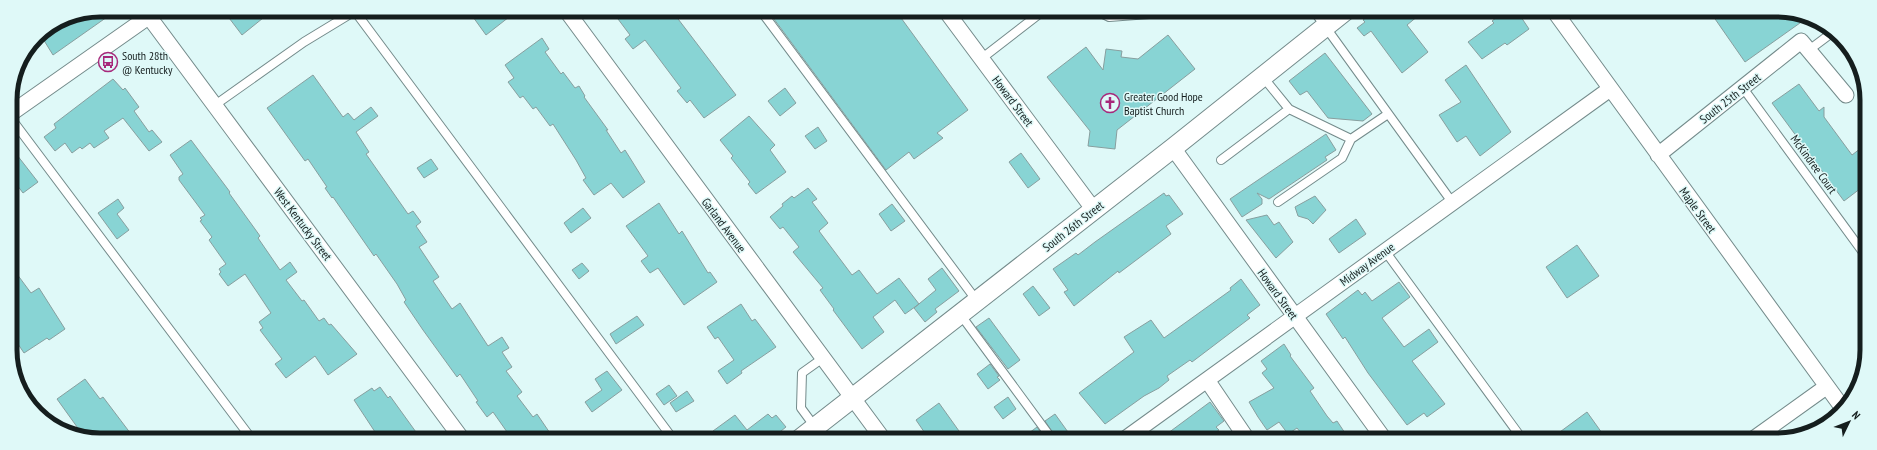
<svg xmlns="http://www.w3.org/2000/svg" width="1877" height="450" font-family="'PT Sans Narrow',sans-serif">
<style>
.building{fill:#88d4d4;stroke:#889f9f}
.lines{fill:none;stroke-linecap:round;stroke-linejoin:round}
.service-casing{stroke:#748b8b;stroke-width:10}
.minor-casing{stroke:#748b8b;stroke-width:17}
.tertiary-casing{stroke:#748b8b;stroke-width:21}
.service{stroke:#fff;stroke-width:8}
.minor{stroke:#fff;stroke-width:15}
.tertiary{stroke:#fff;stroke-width:19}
.labels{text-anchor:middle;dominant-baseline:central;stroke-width:3;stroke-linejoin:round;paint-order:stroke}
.poi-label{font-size:12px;fill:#151e1e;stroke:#dff9f8;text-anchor:start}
.street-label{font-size:12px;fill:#151e1e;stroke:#dff9f8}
.rim{fill:none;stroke:#151e1e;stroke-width:5}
</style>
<rect width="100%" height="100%" fill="#dff9f8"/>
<path class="building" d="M100,10H117L53,55L40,34L66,17Z
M223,10H273L242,35Z
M468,10H518L486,35Z
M612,11H672L736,95L704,118L690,100L687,103L677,91L681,88L645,40L633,49L625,39L630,35Z
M768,11H896L968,110L937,133L943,138L914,159L909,152L886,170Z
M1374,11H1424L1407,25L1428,52L1402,73L1371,31L1364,36L1357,28L1365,22L1363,20Z
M1505,11H1517L1529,29L1507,45L1505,43L1482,59L1468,42L1494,23L1492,21Z
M1720,12H1795L1807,18L1745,62L1713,16Z
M1168,35L1195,69L1117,130L1115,149L1088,146L1090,131L1047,77L1086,47L1103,70L1106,49L1122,51L1121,57L1138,59Z
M542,38L549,49L545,52L561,74L563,72L575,88L579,86L585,96L584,97L608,130H606L621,153L625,150L645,182L623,198L611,183L594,195L583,180L586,178L576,160L553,124L550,126L536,107L533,109L523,96L520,98L508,82L514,78L505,65Z
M1325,53L1372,114L1363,121L1328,118L1307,91L1300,95L1289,81Z
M1466,65L1511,132L1480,156L1466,136L1457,142L1439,115L1461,102L1445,80Z
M313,75L343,117L348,113L354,120L371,107L378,116L356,132L369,152L366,154L408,214L413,211L421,222L416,226L427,242L419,247L439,277L433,281L452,309L460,303L488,346L502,337L509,348L502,352L512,367L506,371L522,392L517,396L533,417L537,414L554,439H512L493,412L487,417L476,402L478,401L460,374L457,377L423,330L404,302L406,300L397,284L376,254L374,256L333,197L332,198L325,188L327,187L308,159L305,161L267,108Z
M113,79L123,90L125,88L139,107L134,111L149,132L152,130L162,142L149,151L123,118L104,131L109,138L94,148L90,143L82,149L80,147L72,153L65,143L55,151L44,137L56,128L54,124Z
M1799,84L1819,111L1824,107V117L1852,155L1865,145V185L1844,201L1772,103Z
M785,88L796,103L780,116L768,101Z
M749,116L775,145L770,150L786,172L756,194L748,184L750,182L731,158L733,156L720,140Z
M818,127L827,141L815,149L805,136Z
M1326,134L1336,150L1325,157L1327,160L1269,199L1257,193L1262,199V204L1242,217L1230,199Z
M191,140L230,192L229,193L260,236L258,238L280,270L290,262L297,272L286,280L302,301L304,300L319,321L324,318L329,325L331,324L357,354L328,375L315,356L286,378L275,364L282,359L260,330L263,328L259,322L271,313L245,274L228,286L219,274L221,272L219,269L226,264L209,240L212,237L200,221L202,220L200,218L205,215L179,180V177L183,174L170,155Z
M10,146L38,182L23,193L11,177Z
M1021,153L1040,179L1028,188L1009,162Z
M431,159L438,169L424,178L417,168Z
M808,188L817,199L812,202L828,223L819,231L852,275L859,270L877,294L899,278L919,304L905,314L895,300L873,317L884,332L862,349L833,310L834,309L820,290L823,288L793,252L799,247L783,227L780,229L770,217L783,206L782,204L792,196L794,198Z
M1164,193L1166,196L1169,195L1183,214L1166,226L1171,234L1119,273L1118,271L1074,306L1064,292L1068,290L1053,269L1076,253L1078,255L1095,242Z
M1315,196L1326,210L1313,224L1308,219L1298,216L1295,207Z
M118,199L124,208L117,214L129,230L117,239L98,213Z
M659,203L679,234L682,231L708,273L710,272L717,282L684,305L658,268L650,273L641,261L648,256L626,226Z
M892,204L905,221L891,231L879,214Z
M583,208L591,218L571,233L564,223Z
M1267,215L1274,225L1279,222L1293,242L1276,258L1246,220Z
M1356,219L1366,234L1339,253L1329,239Z
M1577,245L1599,276L1567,298L1546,267Z
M582,263L589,271L579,279L572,270Z
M11,266L31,293L39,288L65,329L49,340L47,338L24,353L12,335Z
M942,268L959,291L935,309L937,312L925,322L914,308L936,290L928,279Z
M1241,279L1260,305L1247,315L1250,318L1192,362L1190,360L1167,376L1169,380L1159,388L1144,396L1105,424L1079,393L1134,352L1124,337L1151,320L1164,338L1231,290L1230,288Z
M1399,282L1410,297L1382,318L1404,347L1429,329L1438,342L1412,361L1445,404L1427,417L1424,413L1407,425L1368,373L1345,337L1343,339L1326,314L1358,290L1362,295L1365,292L1372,301Z
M1033,286L1050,308L1039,316L1023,294Z
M741,304L752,321L755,319L776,347L741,371L742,373L727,384L718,371L734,360L718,337L715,339L707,327Z
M637,316L644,325L616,344L610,334Z
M989,318L1020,360L1008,369L976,327Z
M1284,344L1291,355L1290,356L1314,388L1310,391L1327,416L1333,423L1337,421L1349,439H1306L1297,428L1288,434L1279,422L1267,430L1258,417L1249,402L1274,388L1262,373L1267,369L1261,361Z
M990,364L999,376L997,377L1000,380L988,389L977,374Z
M607,371L622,390L592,412L585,402L602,390L595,379Z
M85,379L100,399L103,397L134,438H85L57,399Z
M669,385L677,396L664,405L656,394Z
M380,387L388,398L390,396L421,439L379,438L354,400L372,388L374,391Z
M687,391L694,401L676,412L670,403Z
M1008,397L1016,409L1003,419L994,407Z
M1210,402L1224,421L1216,427L1219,430L1206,439H1160Z
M939,403L959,431L957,432L962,439H929L916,420Z
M1587,412L1607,440H1549Z
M768,414L772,418L776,415L786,427L771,439H719L713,431L735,415L747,430Z
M1055,414L1073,439H1057L1045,421Z
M1037,427L1045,439H1021Z"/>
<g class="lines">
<g class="service-casing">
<path id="service" d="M354,10L673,439
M761,11L977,301
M1097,11L1109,17L1149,14L1153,11
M1314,11L1452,202
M1809,50L1833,32
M981,59L1043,11
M1263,77L1289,109
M1743,88L1865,255
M215,105L304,42L355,11
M10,117L251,438
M1221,160L1289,109L1351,139L1388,114
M1278,202L1342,158L1351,139
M1385,251L1523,440
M960,314L1052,439
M815,427L801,408L802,373L823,358"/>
</g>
<g class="minor-casing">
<path id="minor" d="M144,10L462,439
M566,10L883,439
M946,11L1094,210
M1555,12L1842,407
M10,114L158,10
M1173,148L1384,439
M1658,155L1801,41L1846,95
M1207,380L1247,439
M1125,439L1610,89
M1752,440L1826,387"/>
</g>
<g class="tertiary-casing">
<path id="tertiary" d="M800,439L1173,148L1345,11"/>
</g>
<use href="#service" class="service"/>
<use href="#minor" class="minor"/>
<use href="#tertiary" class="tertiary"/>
</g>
<defs>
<g id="bus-ring" transform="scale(1)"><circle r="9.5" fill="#dff9f8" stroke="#a7297b" stroke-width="1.5"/><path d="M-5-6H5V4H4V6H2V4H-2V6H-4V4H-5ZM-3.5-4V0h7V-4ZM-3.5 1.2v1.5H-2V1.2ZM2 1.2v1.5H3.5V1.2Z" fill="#a7297b"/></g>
<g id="church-ring" transform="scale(1)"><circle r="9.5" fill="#dff9f8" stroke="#a7297b" stroke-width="1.5"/><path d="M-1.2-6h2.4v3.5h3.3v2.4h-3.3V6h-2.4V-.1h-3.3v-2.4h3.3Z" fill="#a7297b"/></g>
</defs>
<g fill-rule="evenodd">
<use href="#bus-ring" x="108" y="62"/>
<use href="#church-ring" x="1110" y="103"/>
</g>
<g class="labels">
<g class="poi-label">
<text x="122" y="55">South 28th<tspan x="122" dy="14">@ Kentucky</tspan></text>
<text x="1124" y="96">Greater Good Hope<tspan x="1124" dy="14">Baptist Church</tspan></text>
</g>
<g class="street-label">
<text transform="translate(1730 98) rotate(-38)">South 25th Street</text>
<text transform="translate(1013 101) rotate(53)">Howard Street</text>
<text transform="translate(1814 164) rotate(54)">McKindree Court</text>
<text transform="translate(1698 210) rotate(54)">Maple Street</text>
<text transform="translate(303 224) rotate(53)">West Kentucky Street</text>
<text transform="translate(724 225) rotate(53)">Garland Avenue</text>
<text transform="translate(1073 226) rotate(-38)">South 26th Street</text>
<text transform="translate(1367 264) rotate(-36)">Midway Avenue</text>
<text transform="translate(1278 294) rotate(54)">Howard Street</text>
</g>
</g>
<path d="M0 0H1877V450H0ZM100 17H1777A83 83 0 0 1 1860 100V350A83 83 0 0 1 1777 433H100A83 83 0 0 1 17 350V100A83 83 0 0 1 100 17Z" fill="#dff9f8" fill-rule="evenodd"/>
<path class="rim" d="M100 17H1777A83 83 0 0 1 1860 100V350A83 83 0 0 1 1777 433H100A83 83 0 0 1 17 350V100A83 83 0 0 1 100 17Z"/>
<g transform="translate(1849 422) rotate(47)" stroke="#dff9f8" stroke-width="3" paint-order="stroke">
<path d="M0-3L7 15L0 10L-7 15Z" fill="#151e1e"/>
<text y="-6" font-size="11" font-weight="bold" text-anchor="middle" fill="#151e1e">N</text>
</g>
</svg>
